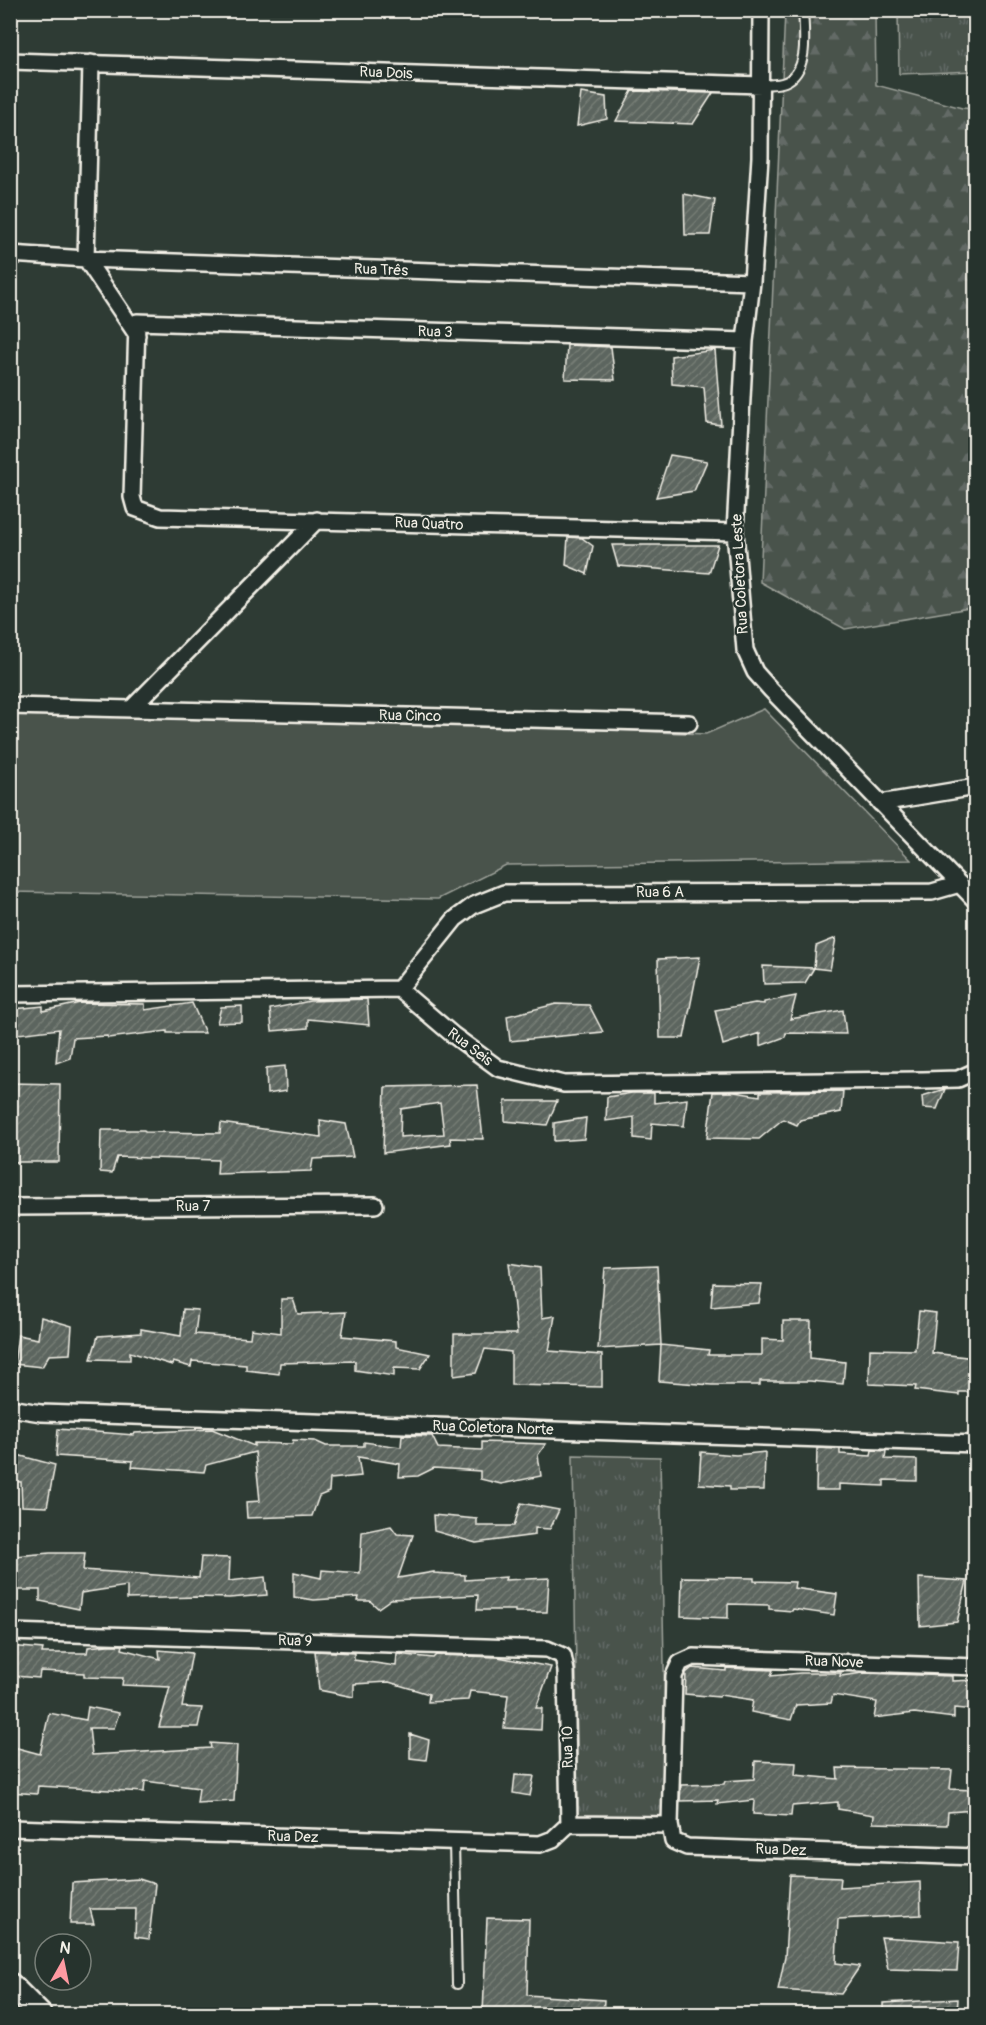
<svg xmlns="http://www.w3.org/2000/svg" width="986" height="2025" font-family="Pangolin,sans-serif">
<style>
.green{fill:#48524c;stroke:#9ea29a;stroke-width:1.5}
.forest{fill:url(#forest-firs);stroke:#9ea29a;stroke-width:1.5}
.park{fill:url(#park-tufts);stroke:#9ea29a;stroke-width:1.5}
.building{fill:url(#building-hatch);stroke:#f4f1e8;stroke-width:1.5;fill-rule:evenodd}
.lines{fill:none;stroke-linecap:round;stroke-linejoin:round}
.lane-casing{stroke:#f4f1e8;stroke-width:12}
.street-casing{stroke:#f4f1e8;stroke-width:20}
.secondary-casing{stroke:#f4f1e8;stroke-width:26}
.lane{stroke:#26332d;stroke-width:8}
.street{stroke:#26332d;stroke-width:15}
.secondary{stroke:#26332d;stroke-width:21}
.labels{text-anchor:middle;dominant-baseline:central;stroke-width:4.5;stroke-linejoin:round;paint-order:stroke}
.street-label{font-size:15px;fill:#f4f1e8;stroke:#26332d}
</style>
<defs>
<pattern id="forest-firs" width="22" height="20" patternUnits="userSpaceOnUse" patternTransform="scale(1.5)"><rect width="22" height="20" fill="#48524c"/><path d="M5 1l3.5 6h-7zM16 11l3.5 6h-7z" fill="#636b66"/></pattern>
<pattern id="park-tufts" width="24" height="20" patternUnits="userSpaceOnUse" patternTransform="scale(1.5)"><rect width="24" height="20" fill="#48524c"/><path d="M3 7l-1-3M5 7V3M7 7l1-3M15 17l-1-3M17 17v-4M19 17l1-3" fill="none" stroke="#636b66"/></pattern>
<pattern id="building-hatch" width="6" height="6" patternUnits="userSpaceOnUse" patternTransform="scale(1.5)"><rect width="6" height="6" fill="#5c655e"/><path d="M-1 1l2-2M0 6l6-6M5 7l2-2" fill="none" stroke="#747c75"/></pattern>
</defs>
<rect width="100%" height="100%" fill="#2e3b34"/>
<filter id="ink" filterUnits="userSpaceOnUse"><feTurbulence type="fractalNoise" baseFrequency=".0167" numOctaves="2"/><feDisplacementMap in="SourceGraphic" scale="12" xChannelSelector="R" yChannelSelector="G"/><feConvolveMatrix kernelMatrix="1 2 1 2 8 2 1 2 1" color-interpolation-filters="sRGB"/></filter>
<g filter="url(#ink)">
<path class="green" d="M11,705L706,734L764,709L911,860L506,865L438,899L11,892Z"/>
<path class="forest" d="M785,11H875L876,85L962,108L975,109V607L845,629L760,582Z"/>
<path class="park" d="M898,11H975V71L899,74Z
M573,1455L660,1457L667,1820L578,1819Z"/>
<path class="building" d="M632,91L713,93L693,124L616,121Z
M581,93L606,97L607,119L577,126Z
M684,194L715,200L710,235H685Z
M567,345L611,347L615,380L565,379Z
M715,350L721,425L707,423L704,387L672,384L671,356Z
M670,455L707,461L694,491L656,497Z
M568,537L582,538L593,546L587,574L566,565Z
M612,545H718L709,573L618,566Z
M836,938L830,970L814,968L816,946Z
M700,957L684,1038H660L658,959Z
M763,966L814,968L805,983L764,984Z
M796,996L790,1019L843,1010L846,1034L786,1033L785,1037L760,1046V1033L723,1045L715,1010L755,1003L764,1004V1002Z
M367,999L369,1025L308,1019V1028L272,1031L270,1009L310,1001Z
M80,1003L145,1004V1010L192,1003L205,1033H167V1031L108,1038L107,1036L73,1038L70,1058L56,1063L59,1029L10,1035L14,1009L43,1006V1011Z
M556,1004L589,1005L603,1032L510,1041L507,1016Z
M242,1006V1022L217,1023L221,1007Z
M285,1066L286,1091L267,1094L266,1068Z
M10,1083L60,1084L59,1162H10Z
M477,1085L483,1139L450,1138L451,1144L383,1153L385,1087ZM440,1103L444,1134L400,1137L401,1109Z
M945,1089L937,1109L923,1108L922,1096Z
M843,1091L841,1112L800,1120L797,1125L783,1119L759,1139L707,1138L713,1092H734L760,1096V1092Z
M632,1093H654V1103L687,1099L684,1126L652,1123L651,1140L634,1138V1117L606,1121L607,1097Z
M505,1101H557L547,1125L505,1121Z
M586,1118L584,1139L554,1141V1123Z
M320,1120L346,1124L353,1157L313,1159L311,1171L217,1174L218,1160L117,1157L112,1173L100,1172L101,1130H144L145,1132L220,1133L221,1123L321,1137Z
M509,1263L540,1268L542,1318L555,1316L549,1351L602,1355V1387L511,1385V1352L485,1349L476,1373L454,1376V1334H517Z
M657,1266L661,1345L598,1349L605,1268Z
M713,1283L762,1284L759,1303L711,1307Z
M281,1299H293L298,1314L346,1312L342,1336L396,1341V1347L430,1354L420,1369L394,1368V1376L355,1370V1361L280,1363L279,1374L246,1370V1365L192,1361L191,1367L173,1362L172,1365L130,1352V1360L91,1359L98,1336L141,1333V1329L181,1336L183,1309L198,1310L195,1334L250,1338L251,1329L281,1333Z
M919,1311L936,1313L932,1353L975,1358V1392H959V1395L915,1390L916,1386L869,1384L870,1349L915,1350Z
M41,1317L72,1326L70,1354L49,1355L42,1367L14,1364L18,1335L38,1339Z
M783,1321H811L810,1358L845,1362L843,1384L810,1381H760V1385H712L659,1381L661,1345L709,1350L708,1355H762V1339L783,1340Z
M58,1429L134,1435L135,1433L212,1429L254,1446V1443L292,1444L293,1440L315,1441L326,1446H364V1442L401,1447L402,1435L432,1436L438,1448L482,1450V1442L546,1444L538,1455L541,1476L501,1484L480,1479V1471L434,1468L418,1476L399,1477L400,1464L358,1457L361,1476L330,1479L329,1492L319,1496L312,1516L247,1518L246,1502L260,1501L255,1452L206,1465L204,1472L132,1467L133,1461L56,1456Z
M817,1448L840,1449V1454L871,1456L872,1450L886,1451L885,1459L917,1460V1481L884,1480V1486L839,1484V1490H816Z
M701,1452L736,1455L765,1452L764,1490H730V1486L699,1484Z
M10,1453L55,1465L47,1507L22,1506L21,1482L10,1481Z
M521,1503L559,1510L550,1529L535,1528V1535L476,1543L434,1531L433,1515L477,1519V1526H514Z
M391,1526L397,1534L413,1535L398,1578L434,1572V1573L465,1575V1580L506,1577L505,1580L549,1578L547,1612H515V1610H477L478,1595L391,1599L378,1608L370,1601H358L359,1597L314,1600L294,1597V1572L321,1578L322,1570L360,1573L362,1532Z
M50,1553H85L83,1570L199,1578L201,1557L230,1558L229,1581L265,1577L267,1595L229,1598L197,1597L127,1599V1586L81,1593L79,1609L40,1601V1590H15V1556Z
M682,1577L754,1578V1581L795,1582L794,1588L837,1594L834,1615L793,1609L792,1611L769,1609V1605L728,1604V1618L681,1616Z
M919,1578L967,1581L957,1622L920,1626Z
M108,1645H123L122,1649L160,1659L159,1650L192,1653L182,1707L202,1708L198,1727H159L170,1687L122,1685L123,1678L84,1677V1673L40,1671L39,1678L14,1676L10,1646L43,1649L42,1653H87L88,1647Z
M315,1651L354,1653V1660L396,1666L397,1654L433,1658L436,1655L498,1657L551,1667L536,1708H542L541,1730L504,1728L508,1695L470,1691L468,1700L428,1702L429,1694L389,1682L354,1684V1697L319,1690Z
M692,1668L726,1671V1668L773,1670L771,1676L800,1673H841L840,1676L863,1673L952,1676V1681L975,1680V1710L954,1708V1718L914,1713L874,1718L877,1702L833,1695L831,1703L796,1705L791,1720L751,1712L753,1700L720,1695L719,1697L685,1694L686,1673Z
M88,1707L119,1713L114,1728H89L92,1755L211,1748L210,1743L237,1745L234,1801L197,1803L199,1788L145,1781L144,1792L38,1786L37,1794L10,1792V1746L40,1754L49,1713L86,1720Z
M410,1734L429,1740L426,1760L410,1758Z
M755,1761L796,1763L795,1775L838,1779L837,1768L952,1770L950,1789L975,1790V1810L948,1812L947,1825L873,1823L874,1815L838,1809V1802L792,1806L791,1816L753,1814L754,1800L717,1804L718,1800L680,1801L681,1785L724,1784L725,1781L754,1779Z
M515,1775L534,1776L530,1796L513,1793Z
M790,1875L841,1877L840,1887L920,1882L921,1915L838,1919L836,1963L860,1966L841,1994L778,1990L785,1957Z
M139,1879L155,1884L149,1939L135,1937L136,1909H90L94,1924H70L72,1883Z
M487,1918L529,1919L527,1995L604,2000L603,2014H483Z
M881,1937L959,1942L957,1971L888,1969Z
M958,1999L957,2014H883V2003Z"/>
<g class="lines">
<g class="lane-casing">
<path id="lane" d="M761,85C769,84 778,85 785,82C810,72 804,31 803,10
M454,1842L457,1984"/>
</g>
<g class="street-casing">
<path id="street" d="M761,10L760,157L752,282L745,341L735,532L745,650L755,672L771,690L976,901
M10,61L761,85
M91,63L86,259L137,335
M10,254L86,259L752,282
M735,532L160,517L135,508L132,497L137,322L745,341
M10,706L689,723
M131,709L317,520
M880,803L976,787
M399,989L455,919L474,905L504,893L932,892L960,884
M10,994L399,989L453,1035L498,1068L564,1084L923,1080L958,1079L976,1071
M10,1207L375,1205
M10,1408L41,1413L976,1444
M10,1632L547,1649L563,1656L566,1671L569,1824
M976,1667L693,1657L680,1663L674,1676L670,1825L673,1841L687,1847L976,1857
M569,1824L670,1825
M10,1828L540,1844L553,1839L569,1824"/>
</g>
<g class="secondary-casing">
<path id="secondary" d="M10,1984L40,2014"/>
</g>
<use href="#lane" class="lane"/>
<use href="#street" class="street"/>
<use href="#secondary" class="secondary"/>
</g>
</g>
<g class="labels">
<g class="street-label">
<text transform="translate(386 73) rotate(2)">Rua Dois</text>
<text transform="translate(381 270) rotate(2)">Rua Três</text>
<text transform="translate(435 332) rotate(2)">Rua 3</text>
<text transform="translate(429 524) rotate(2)">Rua Quatro</text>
<text transform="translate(740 574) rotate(-93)">Rua Coletora Leste</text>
<text transform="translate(410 716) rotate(1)">Rua Cinco</text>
<text x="660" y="892">Rua 6 A</text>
<text transform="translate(470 1047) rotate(37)">Rua Seis</text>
<text x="193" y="1206">Rua 7</text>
<text transform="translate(493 1428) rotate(2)">Rua Coletora Norte</text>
<text transform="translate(295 1641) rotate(2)">Rua 9</text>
<text transform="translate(834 1662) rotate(2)">Rua Nove</text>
<text transform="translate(568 1747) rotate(-91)">Rua 10</text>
<text transform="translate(293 1837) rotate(2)">Rua Dez</text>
<text transform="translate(781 1850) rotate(2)">Rua Dez</text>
</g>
</g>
<rect width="986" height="2025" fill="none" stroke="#26332d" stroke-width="36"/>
<rect x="18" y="18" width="950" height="1989" fill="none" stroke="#f4f1e8" stroke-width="2" filter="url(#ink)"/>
<g transform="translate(63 1962) rotate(9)"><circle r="28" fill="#26332d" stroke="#787f78" stroke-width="1.5"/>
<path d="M0-4.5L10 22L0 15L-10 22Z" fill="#ff9aa2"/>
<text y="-9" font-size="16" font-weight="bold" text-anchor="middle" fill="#f4f1e8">N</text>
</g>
</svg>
